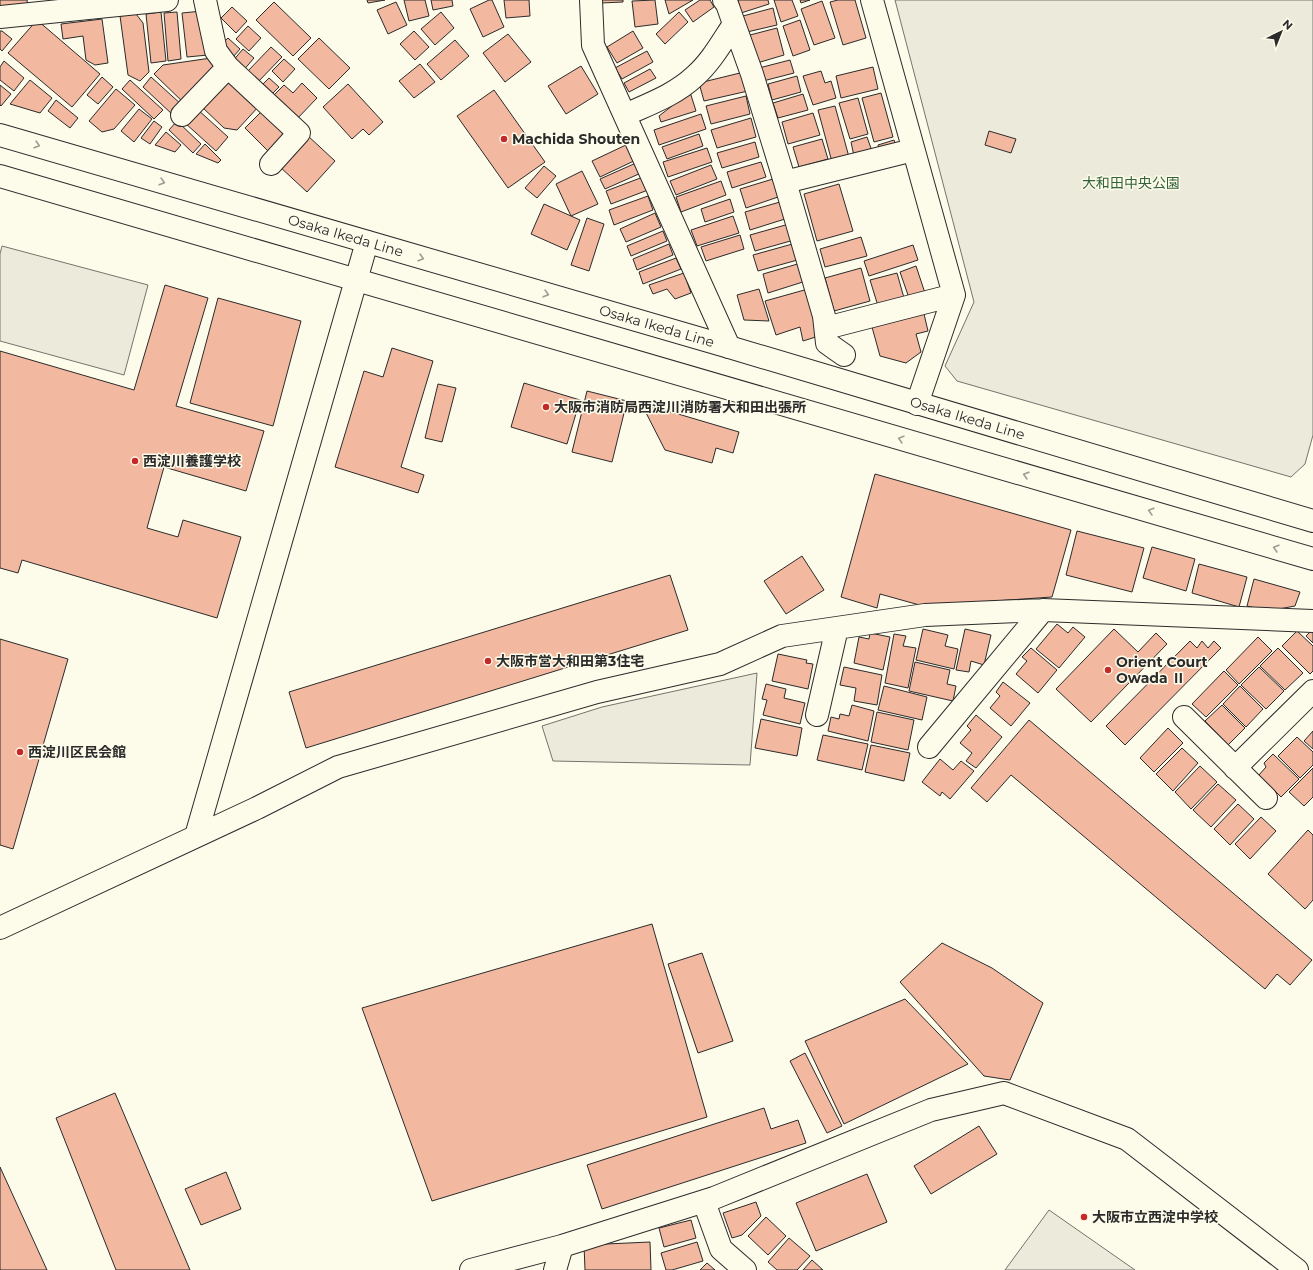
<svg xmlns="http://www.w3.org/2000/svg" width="1313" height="1270" font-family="Montserrat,'Noto Sans JP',sans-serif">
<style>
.green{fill:#ecebdb;stroke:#74746e}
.building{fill:#f2b8a0;stroke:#2b2b2b}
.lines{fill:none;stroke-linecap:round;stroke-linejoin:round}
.minor-casing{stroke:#2b2b2b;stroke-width:24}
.major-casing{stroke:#2b2b2b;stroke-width:24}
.minor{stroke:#fdfbea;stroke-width:22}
.major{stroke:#fdfbea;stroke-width:22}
.oneway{stroke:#9e9d94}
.poi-dot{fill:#c62828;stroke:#fdfbea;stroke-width:1.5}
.labels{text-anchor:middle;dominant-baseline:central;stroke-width:3;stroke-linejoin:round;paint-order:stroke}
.poi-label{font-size:14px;font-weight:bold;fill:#2b2b2b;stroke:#fdfbea;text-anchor:start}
.park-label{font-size:14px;fill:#34623c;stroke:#fdfbea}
.street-label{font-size:14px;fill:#2b2b2b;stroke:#fdfbea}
</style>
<rect width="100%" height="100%" fill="#fdfbea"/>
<path class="green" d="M895,0H1313V435L1305,464L1291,477L957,381L945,366L974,302Z
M2,246L148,285L124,375L0,341V254Z
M757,673L750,765L553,761L542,726L602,707Z
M1049,1210L1135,1270H1005Z"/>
<path class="building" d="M0,0H27L28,6L0,10Z
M367,0H385L368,3Z
M404,0H425L429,16L409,21Z
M431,0H452L453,6L433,10Z
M489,0H492L504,27L483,37L470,9Z
M504,0H529L530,16L506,18Z
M601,0H623V2L601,3Z
M655,0L658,24L635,27L632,1Z
M665,0H693L669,14Z
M700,0H710L714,7L693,22L685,10Z
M738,0H768L769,4L741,13Z
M774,0H792L798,16L781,22Z
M800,0H810L801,3Z
M838,0H855L866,38L843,45L830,2Z
M822,1L835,38L814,45L801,9Z
M274,2L311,38L293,56L256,20Z
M396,2L407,25L388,34L377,10Z
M232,7L247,21L236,33L221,18Z
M773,8L777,25L747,32L743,16Z
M202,11L208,55L187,57L182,13Z
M161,12L166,61L151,63L146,14Z
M177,12L181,59L168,61L164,13Z
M441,12L454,28L435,45L421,29Z
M679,12L688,22L665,44L656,34Z
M136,14L143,23L149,72L140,81L128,75L120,16Z
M102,19L108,63L95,65L86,60L83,36L63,39L61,24Z
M37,20L100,74L72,107L8,53Z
M800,20L810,50L793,56L783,26Z
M248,26L261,38L249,51L236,39Z
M777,28L784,55L757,63L750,35Z
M0,31H2L12,39L2,51L0,49Z
M414,31L429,47L415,60L400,44Z
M633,31L643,48L617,63L607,47Z
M508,34L531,62L505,82L483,53Z
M228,38L240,49L233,57L221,45Z
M319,38L350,68L329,89L298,59Z
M455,40L469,56L441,80L427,64Z
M271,47L282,57L257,83L247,72Z
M243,49L254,58L242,72L231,63Z
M647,51L653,62L622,79L615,68Z
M211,58L221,67L185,104L154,74L163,65Z
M284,59L295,69L283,82L272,71Z
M790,60L794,73L763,81L759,68Z
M4,61L24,78L14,91L0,80V67Z
M420,64L435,82L414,98L399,81Z
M581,66L598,94L566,114L548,86Z
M873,67L878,89L841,98L836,76Z
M650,69L656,78L629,92L624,83Z
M821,71L825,83L831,81L836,98L813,105L803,76Z
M744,72L748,91L704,101L699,83Z
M797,76L801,92L772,100L768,84Z
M102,77L113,87L98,104L87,95Z
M151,77L182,105L173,115L143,87Z
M230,77L260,105L237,130L224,128L202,107Z
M269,78L279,87L269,97L259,88Z
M30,80L52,98L40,113L10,104Z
M130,80L163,110L154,119L122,89Z
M302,83L317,98L295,121L271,98L284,85L293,93Z
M348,84L383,122L369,135L363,129L352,139L323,107Z
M0,85L11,94L1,106L0,105Z
M116,89L135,105L114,129L102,132L89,121Z
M494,90L545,162L508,188L457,116Z
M690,92L696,111L661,122L659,116Z
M881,93L893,137L874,142L862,98Z
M803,94L808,110L778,118L773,103Z
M746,96L750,114L711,124L706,106Z
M858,98L868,134L850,139L839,103Z
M56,100L78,118L70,128L48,111Z
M835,106L849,157L832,162L818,110Z
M139,109L152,119L134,142L121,131Z
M197,109L228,137L216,151L185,123Z
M264,109L289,133L270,153L245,128Z
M813,113L820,135L788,144L782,122Z
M701,114L706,129L659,145L654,130Z
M751,118L756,137L717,148L711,130Z
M154,121L162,127L150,144L141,138Z
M177,121L201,144L193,153L169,130Z
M989,131L1016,139L1011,153L985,145Z
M166,132L181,145L175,152L155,145Z
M699,134L703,146L667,159L662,147Z
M307,135L335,161L307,192L279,166Z
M867,137L872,151L854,156L851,142Z
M822,139L828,159L799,167L793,147Z
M894,140L897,148L880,153L878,145Z
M755,142L759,157L722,168L717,153Z
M205,144L221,160L218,163L196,154Z
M628,144L636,160L600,177L592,161Z
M707,148L712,162L668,177L663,162Z
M761,162L766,177L732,188L727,172Z
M636,163L641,173L605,189L600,179Z
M711,165L717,179L676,195L670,181Z
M544,166L556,176L537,198L525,188Z
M582,171L598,204L571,216L556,184Z
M643,177L648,190L611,204L606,191Z
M773,179L778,197L746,208L740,189Z
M721,181L726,195L681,212L676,197Z
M839,184L853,231L817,241L804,194Z
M648,196L653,210L614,225L609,210Z
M730,199L734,212L705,222L701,209Z
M780,202L785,219L750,230L745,212Z
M544,204L580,220L567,250L531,234Z
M655,213L661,227L626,242L620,229Z
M733,216L739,233L697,246L691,230Z
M587,218L604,224L589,271L571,265Z
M789,224L794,240L755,251L750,235Z
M663,231L667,241L631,256L627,246Z
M740,235L744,249L706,261L701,247Z
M861,237L867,256L825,267L820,249Z
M796,243L801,259L758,271L753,255Z
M669,244L673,255L637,270L633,259Z
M913,245L918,260L869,276L864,261Z
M676,258L681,269L643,284L639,272Z
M801,263L806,281L768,293L763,274Z
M916,266L925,293L909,298L900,272Z
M861,268L870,301L834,311L825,278Z
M684,273L691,293L675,299L667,289L653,294L649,285Z
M897,273L904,298L878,306L870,280Z
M165,285L208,298L176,406L264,431L246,491L164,467L147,528L178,537L183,520L241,537L217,618L22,560L18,573L0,568V351L134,390Z
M759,289L769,321L744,320L737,295Z
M808,289L822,335L803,341L800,327L776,335L765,301Z
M218,298L301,321L273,426L190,403Z
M924,314L928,331L916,334L921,352L906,363L880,356L872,327Z
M392,348L433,361L401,467L424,475L418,493L335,467L364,371L383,377Z
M524,383L580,400L567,444L511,427Z
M438,384L456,388L442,442L425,438Z
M587,391L627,401L612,462L572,452Z
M641,403L739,432L733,453L716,448L712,463L665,450Z
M875,474L1071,530L1052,597L923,606L880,594L877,608L841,597Z
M1077,531L1144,548L1132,592L1066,575Z
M1152,547L1195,559L1186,591L1143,578Z
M802,556L824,590L786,614L764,581Z
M1199,564L1247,577L1239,607L1192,593Z
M670,575L688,630L306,748L289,692Z
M1254,579L1300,592L1295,606L1268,611L1247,606Z
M1057,624L1068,633L1073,627L1085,637L1059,668L1036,649Z
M923,629L948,635L945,646L958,649L954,669L916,660Z
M965,629L991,635L984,665L971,661L969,672L956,670Z
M1114,629L1138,652L1156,633L1167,644L1091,722L1056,689Z
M1312,630H1313V643L1306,636Z
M1297,631L1313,646V671L1310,674L1282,646Z
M870,633L890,637L883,670L854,663L859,637L869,639Z
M894,634L906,636L903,646L916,648L908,688L885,683Z
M1258,637L1272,651L1239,684L1226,670Z
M0,639L68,659L13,849L0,845Z
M1190,641L1197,648L1202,641L1208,648L1214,641L1221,648L1125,745L1106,726Z
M1031,648L1057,670L1038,693L1016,674L1027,661L1022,657Z
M1278,648L1303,673L1285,690L1260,666Z
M778,654L807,660L806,663L813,664L808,689L772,681Z
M915,662L950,670L947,684L956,686L953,701L909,691Z
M844,667L882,675L877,705L854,701L856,688L840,685Z
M1259,667L1284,691L1266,709L1241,685Z
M1224,671L1238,685L1206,717L1192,704Z
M1003,682L1030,703L1011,726L990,708L1000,696L996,692Z
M766,684L786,689L784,698L805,703L800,724L763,715L767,700L762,699Z
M884,686L927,697L922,720L878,710Z
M1240,686L1263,709L1246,727L1223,704Z
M852,705L874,711L868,741L828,731L831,717L839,719L840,714L849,716Z
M1222,705L1245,728L1228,745L1205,721Z
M877,712L914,720L908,750L871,742Z
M976,715L1002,737L976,768L966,761L972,753L960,743L971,730L967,726Z
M761,719L802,728L797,756L755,748Z
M1029,720L1312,960L1290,985L1277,974L1265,989L1011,775L987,802L971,788Z
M1168,728L1183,743L1154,772L1140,758Z
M1313,731V749L1304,741Z
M823,735L868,744L862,770L817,760Z
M1297,737L1313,752V765L1300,778L1278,756Z
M871,745L910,753L904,781L865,772Z
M1182,748L1198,763L1173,791L1156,774Z
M1273,754L1299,779L1281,797L1259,775L1266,767L1264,763Z
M940,759L953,770L961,761L974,771L950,799L942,792L940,796L922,782Z
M1200,766L1217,782L1191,809L1175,792Z
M1313,768V797L1304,806L1289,792Z
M1218,784L1236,800L1211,827L1193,810Z
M1238,804L1254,819L1230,845L1214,829Z
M1261,817L1276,831L1250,859L1235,844Z
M1308,830L1313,835V900L1305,909L1268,874Z
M652,924L707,1117L432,1201L362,1008Z
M942,943L992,968L1043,1003L1010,1080L984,1076L900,982Z
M702,953L733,1041L698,1053L668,964Z
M905,999L968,1064L844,1124L805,1041Z
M805,1053L842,1126L827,1133L790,1061Z
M115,1093L190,1270H116L56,1118Z
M764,1108L771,1129L798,1120L806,1143L602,1209L587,1165Z
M979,1126L997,1154L931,1194L914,1166Z
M0,1167L47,1270H0Z
M226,1172L241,1209L201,1225L185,1189Z
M867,1174L887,1222L816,1251L796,1203Z
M756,1202L761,1216L742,1235L732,1238L723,1213Z
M766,1217L786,1236L768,1255L748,1236Z
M691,1220L696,1238L664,1247L659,1228Z
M789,1238L810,1256L797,1270H777L768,1262Z
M650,1242L651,1270H585L584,1245Z
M697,1242L703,1261L672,1270H666L661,1253Z
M812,1260L823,1270H803Z
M707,1263L715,1270H700Z"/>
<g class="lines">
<g class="minor-casing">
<path id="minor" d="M205,0L216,51L228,67L299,133L271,164
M591,0L593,45L729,347
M724,0L727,4L752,74L785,182L824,316L827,343L844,355
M872,0L954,295L917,404
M182,115L228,67
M625,115C649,104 675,95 695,76C711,62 722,42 734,24
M785,182L913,150
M826,328L954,295
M817,715L837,628
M1184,717L1266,798
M929,747L1043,610
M1235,768L1313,691
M196,836L367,242
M0,928L257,808L338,767L597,692L720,664L782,636L925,615L1043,610L1313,621
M704,1202L721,1249L745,1270
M471,1270L562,1246L714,1198L931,1110L1004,1093L1127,1139L1297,1270
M555,1270L562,1246"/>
</g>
<g class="major-casing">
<g id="major">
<path d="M0,17L167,0"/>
<path id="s1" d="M0,135L729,347L1313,521"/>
<path d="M0,176L1313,559"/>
</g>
</g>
<use href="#minor" class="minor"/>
<use href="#major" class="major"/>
</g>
<defs><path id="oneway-chevron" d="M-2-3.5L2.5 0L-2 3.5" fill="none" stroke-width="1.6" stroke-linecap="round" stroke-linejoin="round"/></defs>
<g class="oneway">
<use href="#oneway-chevron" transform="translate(37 145) rotate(16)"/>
<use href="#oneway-chevron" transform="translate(162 182) rotate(16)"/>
<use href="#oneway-chevron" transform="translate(421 258) rotate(16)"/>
<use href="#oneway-chevron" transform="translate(546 294) rotate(16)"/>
<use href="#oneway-chevron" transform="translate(901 439) rotate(-164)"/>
<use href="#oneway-chevron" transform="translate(1026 475) rotate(-164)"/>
<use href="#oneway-chevron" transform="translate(1151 511) rotate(-164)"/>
<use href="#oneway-chevron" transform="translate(1276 548) rotate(-164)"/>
</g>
<g class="poi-dot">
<circle cx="504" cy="139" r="4"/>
<circle cx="546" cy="407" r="4"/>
<circle cx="135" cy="461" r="4"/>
<circle cx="488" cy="661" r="4"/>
<circle cx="1108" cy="670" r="4"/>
<circle cx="20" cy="752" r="4"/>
<circle cx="1084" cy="1217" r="4"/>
</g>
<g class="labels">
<g class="poi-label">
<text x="512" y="139">Machida Shouten</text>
<text x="554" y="407">大阪市消防局西淀川消防署大和田出張所</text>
<text x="143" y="461">西淀川養護学校</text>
<text x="496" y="661">大阪市営大和田第3住宅</text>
<text x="1116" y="662">Orient Court<tspan x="1116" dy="16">Owada Ⅱ</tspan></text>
<text x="28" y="752">西淀川区民会館</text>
<text x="1092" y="1217">大阪市立西淀中学校</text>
</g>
<g class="park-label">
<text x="1131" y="183">大和田中央公園</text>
</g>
<g class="street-label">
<text stroke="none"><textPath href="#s1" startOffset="360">Osaka Ikeda Line</textPath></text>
<text stroke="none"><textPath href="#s1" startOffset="684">Osaka Ikeda Line</textPath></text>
<text stroke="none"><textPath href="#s1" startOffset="1008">Osaka Ikeda Line</textPath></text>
</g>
</g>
<g transform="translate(1281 32) rotate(43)" stroke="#fdfbea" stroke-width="3" paint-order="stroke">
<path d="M0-3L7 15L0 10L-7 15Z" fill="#2b2b2b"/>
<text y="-6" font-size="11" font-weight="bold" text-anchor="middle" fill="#2b2b2b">N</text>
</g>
</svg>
